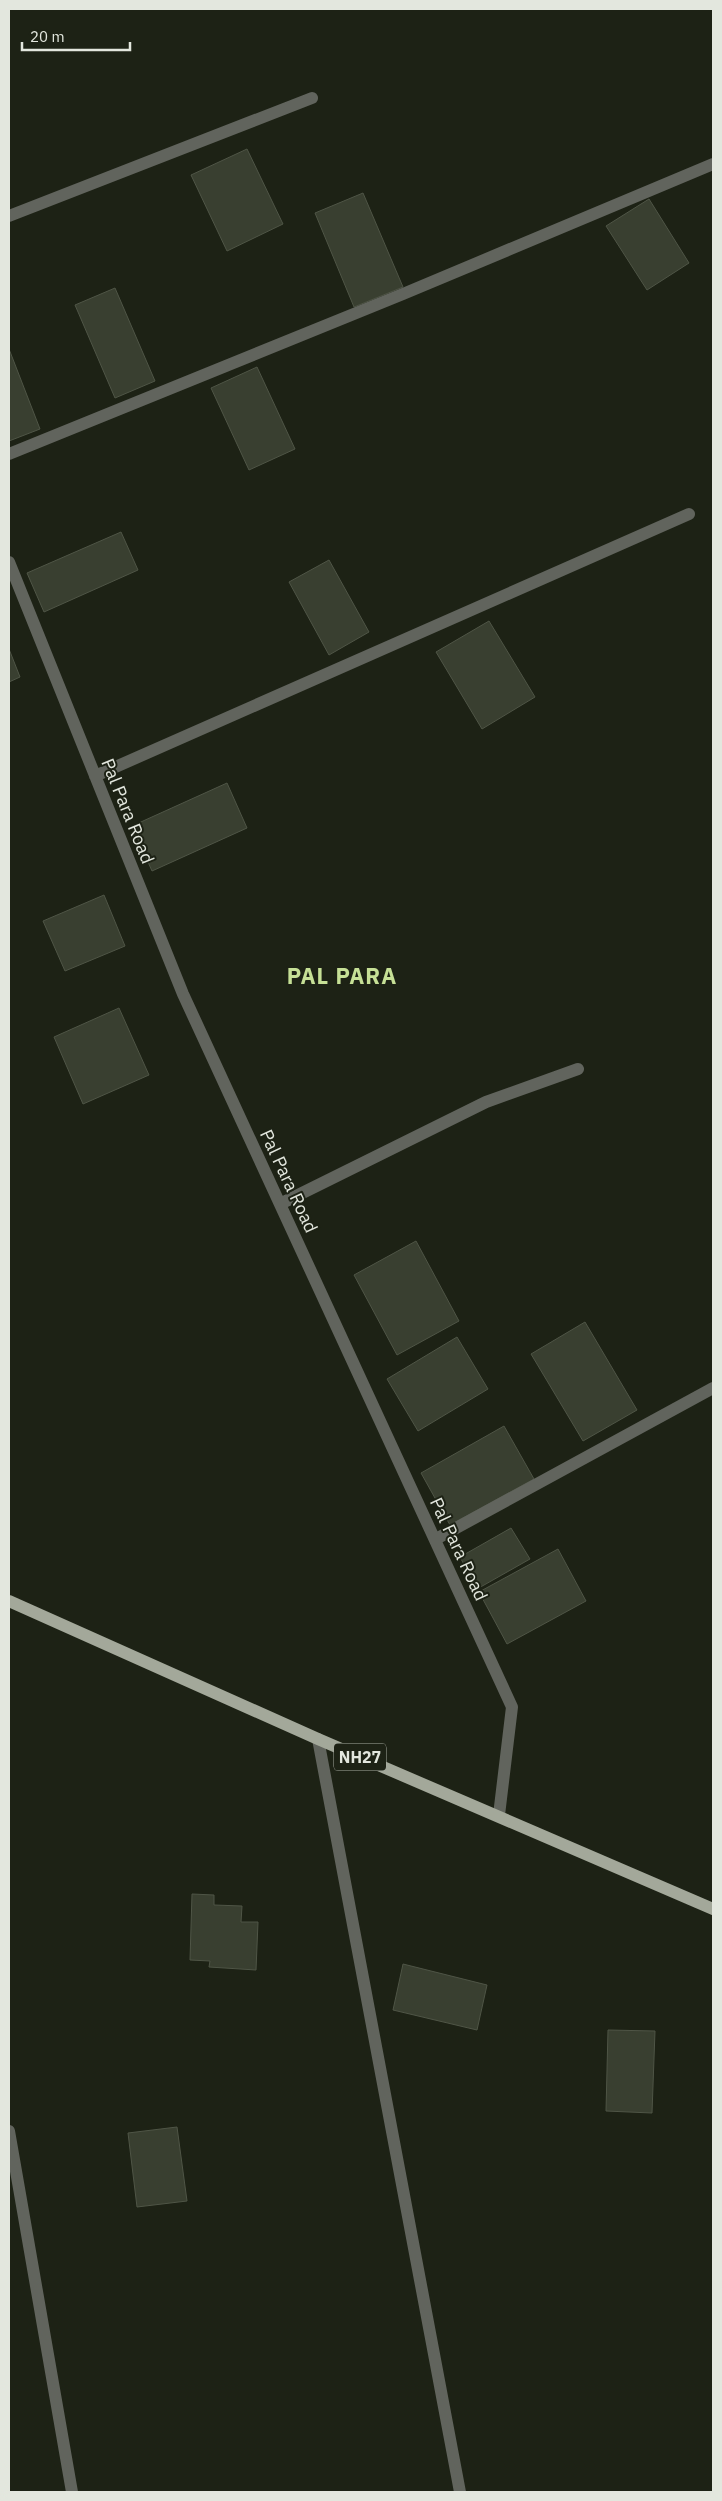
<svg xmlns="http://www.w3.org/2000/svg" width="722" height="2501" font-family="'IBM Plex Sans',sans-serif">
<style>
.building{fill:#393f30;stroke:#4f5546}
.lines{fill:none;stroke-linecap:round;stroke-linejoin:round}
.minor{stroke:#61645d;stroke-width:12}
.major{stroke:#a3a89a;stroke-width:12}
.labels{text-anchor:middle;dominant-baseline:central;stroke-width:4;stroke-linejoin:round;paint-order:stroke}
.shield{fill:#1d2215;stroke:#a8aca2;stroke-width:1}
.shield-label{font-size:16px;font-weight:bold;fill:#e3e7de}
.street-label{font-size:18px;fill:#e3e7de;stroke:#1d2215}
.district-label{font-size:22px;font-weight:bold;letter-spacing:1px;fill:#c6e096;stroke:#1d2215}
</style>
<rect width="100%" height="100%" fill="#1d2215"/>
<path class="building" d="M247,149L283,224L227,251L191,175Z
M363,193L403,287L354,307L315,213Z
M649,199L689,263L647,290L606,226Z
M115,288L155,381L115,398L75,305Z
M9,349L40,429L9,441Z
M257,367L295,449L249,470L211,388Z
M121,532L138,570L44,612L27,573Z
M329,560L369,632L329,655L289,582Z
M489,621L535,697L482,729L436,652Z
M9,649L20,677L9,682Z
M227,783L247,828L152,871L132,826Z
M104,895L125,946L65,971L43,921Z
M119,1008L149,1075L83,1104L54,1037Z
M416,1241L459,1321L397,1355L354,1275Z
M585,1322L637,1410L583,1441L531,1354Z
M457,1337L488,1389L418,1431L387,1379Z
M504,1426L534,1479L450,1525L421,1473Z
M511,1528L530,1559L477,1589L460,1557Z
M558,1549L586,1601L507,1644L479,1592Z
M192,1894L214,1895V1905L242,1906L241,1922H258L256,1970L209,1967L210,1961L190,1960Z
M403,1964L487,1985L477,2030L393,2010Z
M608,2030L655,2031L652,2113L606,2111Z
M177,2127L187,2201L137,2207L128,2133Z"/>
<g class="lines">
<path class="minor" d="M9,216L312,98
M9,454L403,294L713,164
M9,562L183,994L512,1707L499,1815
M95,776L689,514
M280,1204L486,1102L578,1069
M436,1539L713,1388
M318,1739L460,2492
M9,2131L72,2492"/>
<path class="major" d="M9,1601L318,1739L713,1909"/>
</g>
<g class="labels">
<rect class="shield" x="334" y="1743.5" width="52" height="27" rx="4"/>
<g class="shield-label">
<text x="360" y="1757">NH27</text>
</g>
<g class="street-label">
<text transform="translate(128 811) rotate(68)">Pal Para Road</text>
<text transform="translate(289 1181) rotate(65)">Pal Para Road</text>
<text transform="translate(459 1549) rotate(65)">Pal Para Road</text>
</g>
<g class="district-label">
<text x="342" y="975">PAL PARA</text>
</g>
</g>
<rect width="722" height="2501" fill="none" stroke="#e3e7de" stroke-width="20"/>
<path d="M22 42v8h108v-8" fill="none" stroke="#e3e7de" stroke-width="2.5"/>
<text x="30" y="42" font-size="15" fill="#e3e7de" stroke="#1d2215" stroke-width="4" paint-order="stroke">20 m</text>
</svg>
